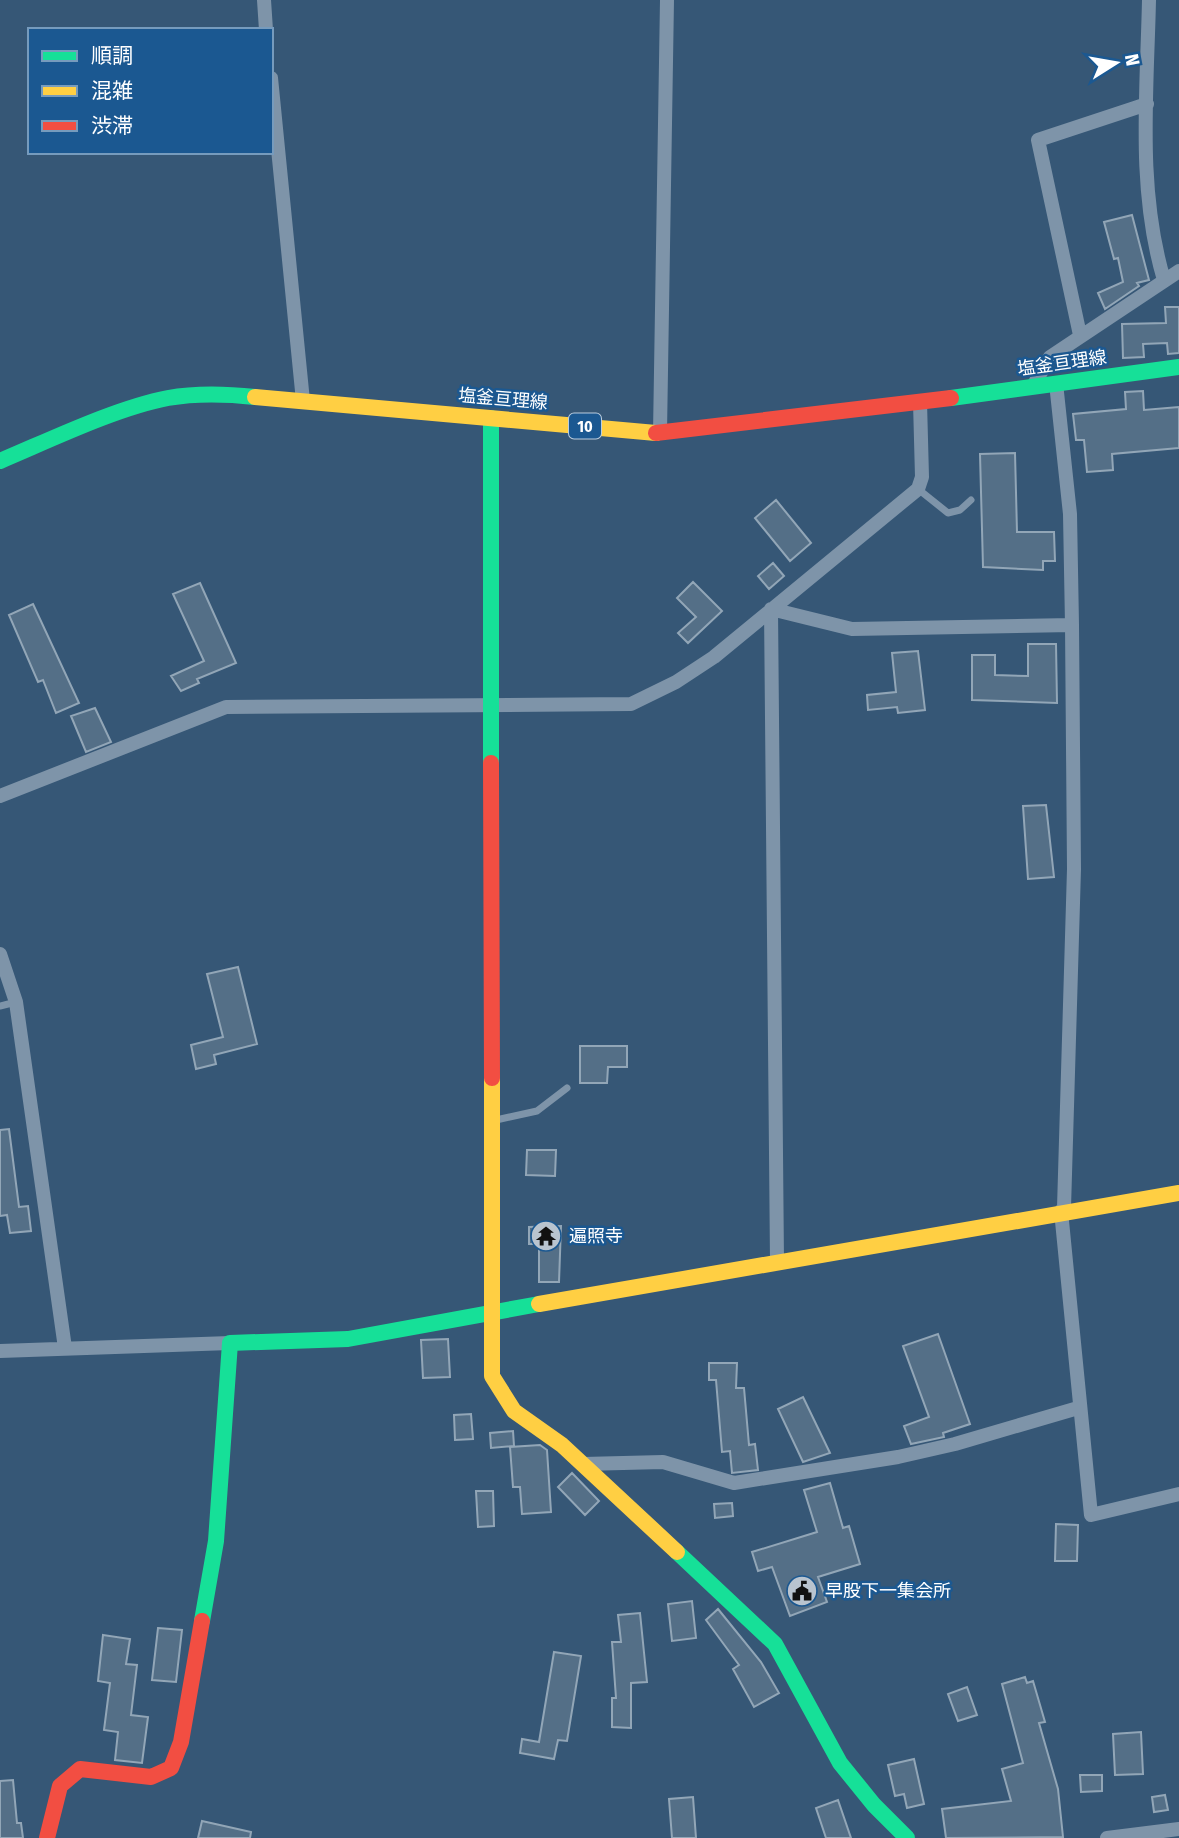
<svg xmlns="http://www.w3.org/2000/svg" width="1179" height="1838" font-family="'Fira Sans Condensed','Noto Sans JP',sans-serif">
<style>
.building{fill:#546f87;stroke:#92a6b7;stroke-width:2}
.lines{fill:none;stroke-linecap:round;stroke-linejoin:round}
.lane{stroke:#7e94a9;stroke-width:7}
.street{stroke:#7e94a9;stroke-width:14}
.fast{stroke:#16e098;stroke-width:16}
.slow{stroke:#ffcf43;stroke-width:16}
.jam{stroke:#f24e42;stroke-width:16}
.labels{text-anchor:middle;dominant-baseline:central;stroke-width:5;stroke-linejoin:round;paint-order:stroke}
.shield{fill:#1b5891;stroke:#bbcdde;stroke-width:2}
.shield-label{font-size:16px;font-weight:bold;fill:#fff}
.street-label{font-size:18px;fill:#fff;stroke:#1b5891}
.poi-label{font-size:18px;fill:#fff;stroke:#1b5891;text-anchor:start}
</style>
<rect width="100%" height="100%" fill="#365776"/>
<path class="building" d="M1132,215L1149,280L1137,283L1139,286L1105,309L1098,293L1123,282L1118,258L1114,259L1104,222Z
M1165,307H1179V353L1168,354L1167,343L1143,344L1144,357L1123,358L1122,324L1166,323Z
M1143,391L1144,410L1179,407V448L1112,454L1113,470L1087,472L1084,440H1076L1073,414L1126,409L1125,392Z
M1015,453L1017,532H1054L1055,561H1043V570L983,567L980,454Z
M776,500L811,543L790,561L755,518Z
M773,563L784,576L769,589L758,576Z
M693,582L722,611L688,643L678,633L696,617L677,598Z
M200,583L236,663L197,679L199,683L181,691L171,676L204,661L173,594Z
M33,604L79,703L56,713L43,680L38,682L9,615Z
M1028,644H1056L1057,703L972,700V655H995V675L1028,676Z
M918,651L925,710L898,713L897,707L868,710L867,695L896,692L892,653Z
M95,708L111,742L86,752L71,716Z
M1046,805L1054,877L1028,879L1023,806Z
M238,967L257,1044L214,1055L216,1064L196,1069L191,1045L223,1037L207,974Z
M580,1046H627V1067H608L607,1083H580Z
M9,1129L19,1207L28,1206L31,1231L10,1233L7,1215L0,1216V1130Z
M527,1150H556L555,1176L526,1175Z
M561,1226L559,1282H539V1244H529V1227Z
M938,1334L970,1424L943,1433L944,1437L911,1444L904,1426L929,1417L903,1346Z
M448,1339L450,1377L423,1378L421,1340Z
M709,1363H737L736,1388H744L749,1445L755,1444L758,1470L732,1473L730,1451L722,1452L716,1380H709Z
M803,1397L830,1453L803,1462L778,1409Z
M471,1414L473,1439L455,1440L454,1415Z
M513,1431L514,1446L491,1448L490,1433Z
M540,1445L547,1450L551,1512L522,1514L520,1487H513L510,1447Z
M572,1473L599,1501L585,1515L558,1487Z
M830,1483L843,1528L849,1526L860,1564L818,1577L827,1602L790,1616L772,1567L758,1571L752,1552L817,1532L804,1490Z
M476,1491H493L494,1526L478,1527Z
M732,1503L733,1516L715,1518L714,1504Z
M1056,1524L1078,1525L1077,1561H1055Z
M692,1601L696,1638L672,1641L668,1604Z
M718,1609L761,1662L779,1693L754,1707L733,1669L739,1665L706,1620Z
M640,1613L647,1682L631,1683V1728L612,1727V1698H616L612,1642H621L618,1615Z
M158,1628L182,1630L176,1682L152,1680Z
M103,1635L130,1639L126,1664L137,1665L131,1715L148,1717L142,1763L115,1760L118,1732L104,1730L110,1683L98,1681Z
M554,1652L581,1656L567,1741L558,1740L554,1759L520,1753L522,1739L539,1742Z
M1025,1677L1027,1683L1033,1681L1045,1722L1039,1723L1058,1789L1063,1837L946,1838L942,1809L1011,1801L1002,1769L1023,1763L1002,1684Z
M967,1687L977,1715L958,1721L948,1694Z
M1141,1732L1143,1774L1115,1775L1113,1734Z
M914,1759L924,1804L907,1808L904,1794L895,1796L888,1765Z
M1080,1775H1102V1791L1081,1792Z
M13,1780L17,1823H21L23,1838H0V1781Z
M1165,1795L1168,1810L1154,1812L1152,1797Z
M693,1797L696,1838H672L669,1799Z
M838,1800L851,1838H826L816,1808Z
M202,1821L251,1832L250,1838H198Z"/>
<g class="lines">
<path class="lane" d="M918,489L948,513L960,510L971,500
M0,1006L16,1002
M496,1120L537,1111L567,1088"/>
<path class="street" d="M264,0L266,30
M1149,0C1147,94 1137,189 1164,280
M271,78L303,401
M1080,335L1038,140L1147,104
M1056,383L1070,514L1072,625L1074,869L1064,1208L1061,1211L1091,1515L1179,1494
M1033,386L1050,357L1179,271
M660,433L667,0
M0,796L226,707L631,704L676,682L714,657L918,489L922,477L920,402
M0,954L16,1002L65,1348
M777,1261L771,609L852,629L1072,625
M0,1351L230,1343
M583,1464L663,1462L734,1483L898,1457L955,1444L1078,1408
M1107,1838L1179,1829"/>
<path class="fast" d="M951,398L1179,367
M491,418V763
M0,461C50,440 116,408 168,398C196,393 227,394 255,397
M677,1552L775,1644L840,1763L874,1805L907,1838
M202,1621L216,1541L230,1343L348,1339L539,1304"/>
<path class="slow" d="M255,397L656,433
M492,1078V1376L514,1411L562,1445L677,1552
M539,1304L1179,1193"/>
<path class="jam" d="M656,433L951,398
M491,763L492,1078
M47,1838L60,1786L80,1769L151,1777L171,1768L181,1742L202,1621"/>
</g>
<defs>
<g id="temple-disc" transform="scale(1.575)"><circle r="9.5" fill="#b9c4cf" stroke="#1b5891"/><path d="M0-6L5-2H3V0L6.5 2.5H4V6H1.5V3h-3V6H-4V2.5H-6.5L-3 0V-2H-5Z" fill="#111"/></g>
<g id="civic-disc" transform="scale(1.575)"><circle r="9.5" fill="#b9c4cf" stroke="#1b5891"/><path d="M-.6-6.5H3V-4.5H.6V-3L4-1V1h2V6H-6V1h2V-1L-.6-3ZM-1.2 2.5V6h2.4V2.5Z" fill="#111"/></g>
</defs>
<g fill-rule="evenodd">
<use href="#temple-disc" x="546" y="1236"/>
<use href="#civic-disc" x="802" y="1591"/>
</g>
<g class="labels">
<rect class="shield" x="569" y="413.5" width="32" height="25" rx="5"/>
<g class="shield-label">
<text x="585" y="426">10</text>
</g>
<g class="street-label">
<text transform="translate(1062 363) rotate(-8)">塩釜亘理線</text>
<text transform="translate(503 399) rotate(5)">塩釜亘理線</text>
</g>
<g class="poi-label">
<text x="569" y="1236">遍照寺</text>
<text x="825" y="1591">早股下一集会所</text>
</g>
</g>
<rect x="28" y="28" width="245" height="126" fill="#1b5891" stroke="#769bbd" stroke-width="2"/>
<rect x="42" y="51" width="35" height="10" fill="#16e098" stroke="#769bbd" stroke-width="2"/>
<text x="91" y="63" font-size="21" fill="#ffffff">順調</text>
<rect x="42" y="86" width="35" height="10" fill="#ffcf43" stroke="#769bbd" stroke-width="2"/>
<text x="91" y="98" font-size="21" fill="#ffffff">混雑</text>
<rect x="42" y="121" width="35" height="10" fill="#f24e42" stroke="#769bbd" stroke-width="2"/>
<text x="91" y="133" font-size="21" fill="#ffffff">渋滞</text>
<g transform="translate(1116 63) rotate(79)" stroke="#1b5891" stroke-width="5" paint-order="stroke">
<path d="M0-5L12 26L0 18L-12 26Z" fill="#ffffff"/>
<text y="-10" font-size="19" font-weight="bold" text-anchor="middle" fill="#ffffff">N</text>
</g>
</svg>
